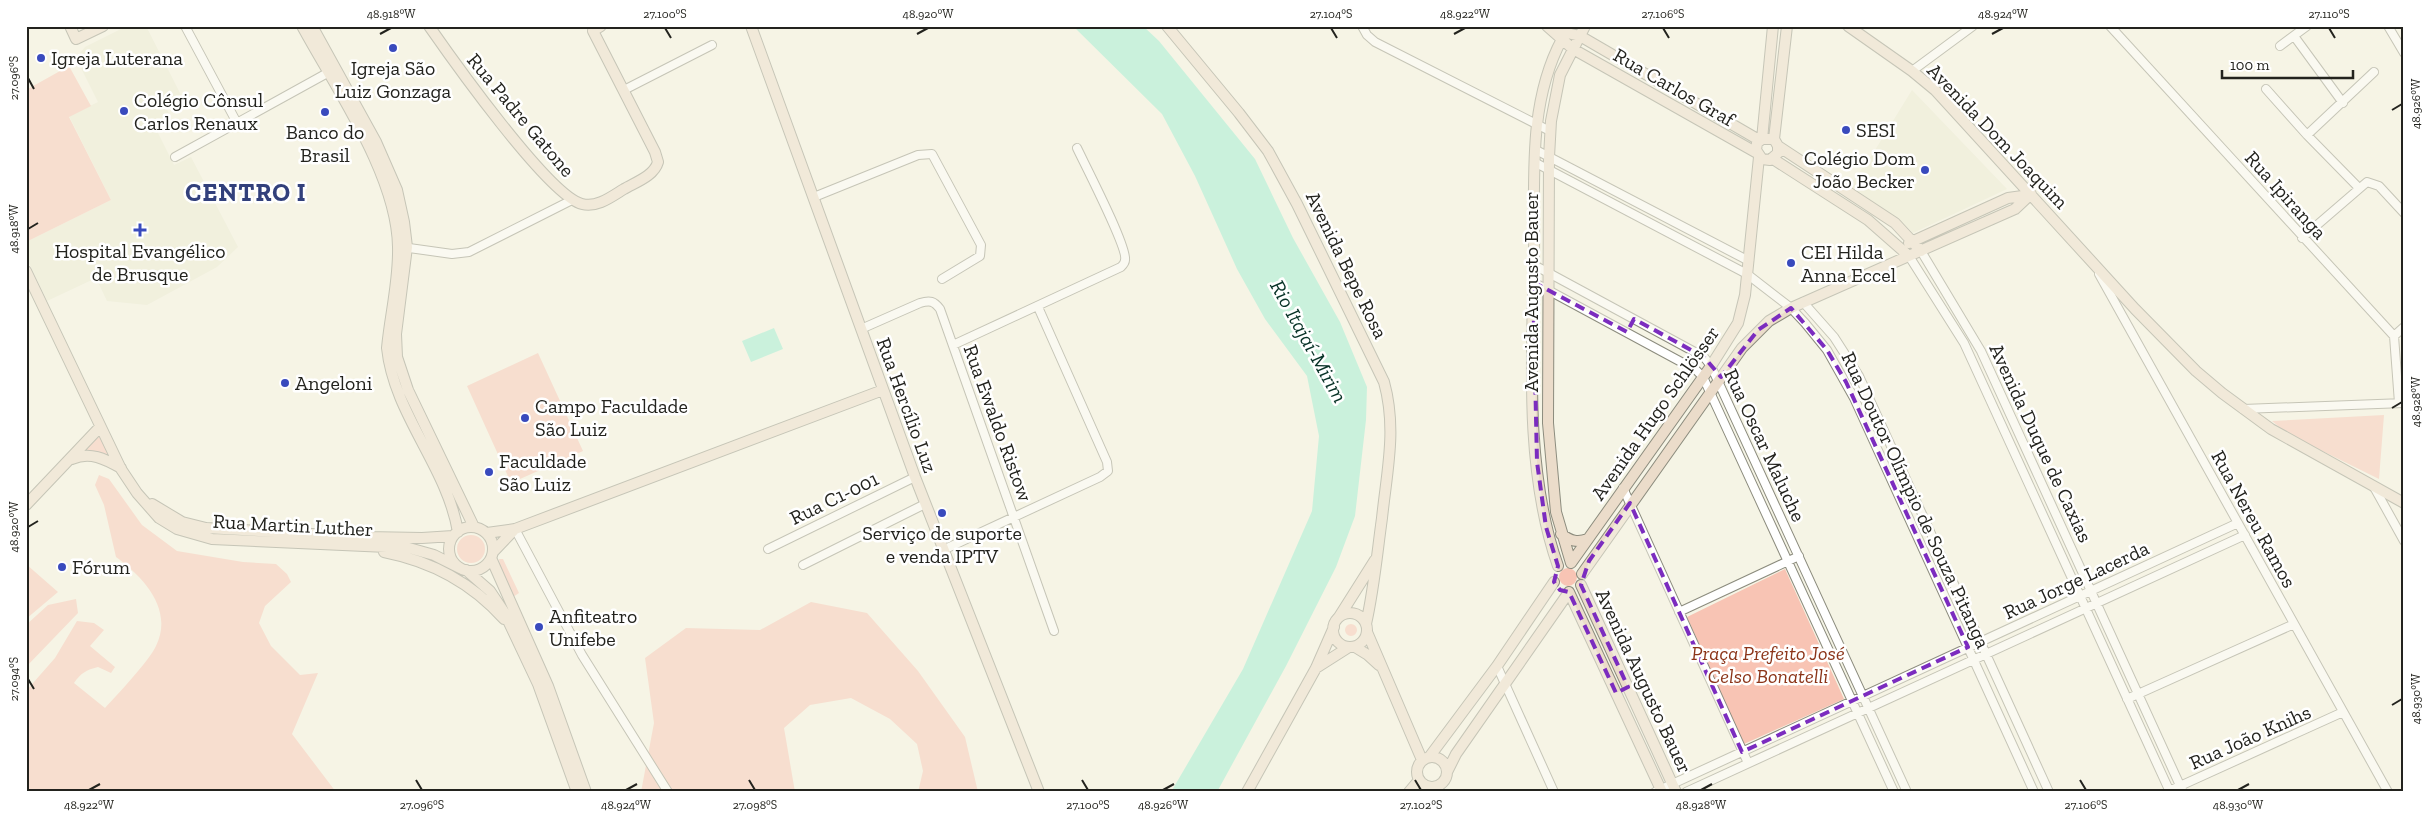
<svg xmlns="http://www.w3.org/2000/svg" width="2430" height="818" font-family="'Zilla Slab',serif">
<style>
.built{fill:#ebead3}
.green{fill:#f8c4b4}
.water{fill:#96eed1}
.lines{fill:none;stroke-linecap:round;stroke-linejoin:round}
.street-casing{stroke:#8c8c7e;stroke-width:10}
.secondary-casing{stroke:#8c8c7e;stroke-width:12}
.street{stroke:#fff;stroke-width:8}
.secondary{stroke:#ebdcca;stroke-width:10}
.marked{fill:none;stroke:#7b2cbf;stroke-width:4;stroke-dasharray:10 6;stroke-linejoin:round}
.ticks{fill:none;stroke:#23231e;stroke-width:2}
.poi-dot{fill:#394abd;stroke:#fff;stroke-width:2}
.labels{text-anchor:middle;dominant-baseline:central;stroke-width:5;stroke-linejoin:round;paint-order:stroke}
.poi-label{font-size:20px;fill:#23231e;stroke:#fff;text-anchor:start}
.street-label{font-size:20px;fill:#23231e;stroke:#fff}
.park-label{font-size:20px;font-style:italic;fill:#8b3418;stroke:#fff}
.water-label{font-size:21px;font-style:italic;fill:#073226;stroke:#fff}
.district-label{font-size:25px;font-weight:bold;letter-spacing:1px;fill:#32407b;stroke:#fff}
.neatline{fill:none;stroke:#23231e;stroke-width:2}
.ticks-label{font-size:12px;text-anchor:middle;fill:#23231e}
</style>
<rect width="100%" height="100%" fill="#f5f4e5"/>
<path class="built" d="M127,26H146L182,97L165,105L170,116L154,125L174,165L191,157L238,247L217,267L147,305L107,301L96,278L47,301L26,257V242L111,200L69,116L98,102L76,58L85,47Z
M1912,90L2007,189L1913,233L1903,223L1849,186L1872,155Z"/>
<path class="green" d="M69,66L91,106L69,117L111,200L26,242V90Z
M538,353L583,451L511,483L467,386Z
M2384,415L2379,479L2288,434L2272,421Z
M99,433L111,457L101,453L84,450Z
M99,475L109,479L142,525L177,551L243,562L276,564L287,574L291,582L265,606L259,623L271,646L300,675L318,673L292,734L336,792H26V691L55,658L77,621L94,623L104,630L90,646L115,667L111,673L98,667C86,670 81,673 74,683L105,708C117,695 149,661 156,646C174,609 143,577 116,557L104,505L95,485Z
M457 549a14 14 0 1 1 28 0a14 14 0 1 1-28 0Z
M499,559H503L519,593L513,597L500,566Z
M26,564L58,592L26,619Z
M1559 577a9 9 0 1 1 18 0a9 9 0 1 1-18 0Z
M1785,569L1844,699L1744,744L1687,617Z
M76,599L78,613L26,667V625L48,605Z
M811,602L867,613L918,671L965,737L978,792H918L923,771L917,744L890,719L851,698L810,705L784,728L795,792H641L654,723L645,658L686,628L760,630Z
M1345 630a6 6 0 1 1 12 0a6 6 0 1 1-12 0Z"/>
<path class="water" d="M1073,26H1143L1159,41L1255,159L1293,238L1340,322L1367,387L1366,420L1355,516L1336,567L1286,666L1217,792H1171L1243,669L1312,511L1319,436L1307,376L1265,319L1237,269L1195,176L1162,114Z
M774,328L783,349L751,362L742,341Z"/>
<g class="lines">
<g class="street-casing">
<path id="street" d="M185,26L237,123
M1362,26L1367,35L1375,42L1550,131
M2110,26L2394,336L2399,403
M2388,26L2404,53
M2294,36L2343,103
M2280,46L2307,26
M1912,71L1973,26
M2266,89L2307,135
M624,90L712,45
M1536,150L1749,261
M175,157L331,71
M1536,163L1747,274L1791,308L1805,323L1827,350L1854,398L2034,792
M2359,188L2307,135L2374,72
M814,197L918,155L932,154L981,245L980,256L942,279
M2302,238L2367,182L2379,186L2404,213
M402,247L452,254L469,252L572,200
M1921,251L1981,351L2183,792
M1909,256L1964,343L2170,792
M1534,265L1704,357L1711,366L1907,792
M2099,274L2388,792
M1533,282L1696,370L1703,377L1894,792
M1803,302L1834,337L1859,376L2049,792
M861,329L920,303C930,300 934,301 940,309L1054,631
M2394,336L2404,327
M953,345L1121,267C1123,265 1125,263 1125,260C1128,248 1085,165 1077,148
M2243,409L2404,403
M2374,487L2404,541
M1623,488L1748,763
M515,529L582,655L668,792
M768,549L915,477
M943,550L1100,477L1108,471L1107,462L1038,307
M803,565L925,504
M1679,612L1799,556
M1497,666L1554,792
M2127,699L2294,624
M2169,791L2343,712
M1655,792L2238,523
M1686,792L2245,535"/>
</g>
<g class="secondary-casing">
<path id="secondary" d="M70,26L76,39L103,26
M302,26C336,89 397,175 398,247C399,281 390,315 387,348C394,415 447,466 458,532
M312,26L376,142L397,190L404,222L407,247L396,334L397,357L408,390L474,527
M429,26C452,59 549,196 582,204C597,208 611,197 624,189C636,182 654,176 658,162L655,152L593,31L601,26
M751,26L915,477L1039,792
M1167,26L1239,113L1268,151L1297,204L1384,382C1397,429 1387,470 1382,518C1377,554 1374,589 1366,624
M1547,26L1573,49L1757,153
M1848,26L1912,71L1935,90L2135,309L2196,371L2222,393L2271,429L2404,503
M1554,30L1580,36L1759,140
M1762,139L1773,26
M1774,139L1787,26
M1778,146V153L1770,160L1762,159L1756,150L1757,143L1762,139H1774L1778,146L1895,223L1921,251
M1773,159L1868,220L1909,256
M1909,243L2008,198L2030,195
M26,271L121,469L137,493L159,518L177,529L212,539L409,548L434,555L460,568
M72,459C90,451 105,459 121,468
M152,504L182,522L206,528L366,537L422,538L453,536
M26,505L100,427
M449 549a22 22 0 1 1 44 0a22 22 0 1 1-44 0Z
M487,533L515,529L883,390
M1561,534C1571,541 1577,543 1588,539
M384,552C430,561 472,583 504,619
M493,552L515,529
M491,558L548,686L586,792
M1571,563L1556,512L1548,423L1549,157L1551,121L1560,75L1585,26
M1571,563L1711,366L1738,323L1745,295L1759,157
M1558,566C1524,470 1532,355 1534,254C1535,182 1527,104 1562,39
M466,570L490,591L504,612L538,684L577,792
M1582,574L1742,348L1769,321L1791,308L2015,209L2031,194
M1581,585L1676,792
M1333 630a17 17 0 1 1 34 0a17 17 0 1 1-34 0Z
M1339,617L1375,560
M1367,632L1422,760
M1355,647L1368,655L1379,665
M1316,668L1349,647
M1430,756L1497,666L1554,582
M1417 772a15 15 0 1 1 30 0a15 15 0 1 1-30 0Z
M1447,772L1456,754L1569,592L1662,792
M1247,792L1316,668L1334,627
M1409,792L1419,780"/>
</g>
<use href="#street" class="street"/>
<use href="#secondary" class="secondary"/>
</g>
<path d="M0 0H2430V818H0ZM1533,282L1627,332L1634,319L1704,357L1721,377L1758,330L1791,308L1827,350L1846,382L1968,647L1742,752L1630,503L1589,561L1581,585L1628,687L1616,693L1569,592L1560,590L1554,582L1558,566L1546,527L1537,462Z" fill="#f5f4e5" fill-opacity=".55" fill-rule="evenodd"/>
<path class="marked" d="M1533,282L1627,332L1634,319L1704,357L1721,377L1758,330L1791,308L1827,350L1846,382L1968,647L1742,752L1630,503L1589,561L1581,585L1628,687L1616,693L1569,592L1560,590L1554,582L1558,566L1546,527L1537,462Z"/>
<path class="ticks" d="M665,28L671,38M1331,28L1337,38M1663,28L1669,38M2329,28L2335,38M380,34L391,28M917,34L928,28M1454,34L1465,28M1992,34L2003,28M28,78L34,89M2392,110L2402,104M28,229L38,223M2392,408L2402,402M28,527L38,521M28,679L34,689M2392,705L2402,699M416,780L422,790M749,780L755,790M1082,780L1088,790M1415,780L1421,790M2080,780L2086,790M89,790L100,784M626,790L637,784M1163,790L1174,784M1701,790L1712,784M2238,790L2249,784"/>
<g class="poi-dot">
<circle cx="393" cy="48" r="5"/>
<circle cx="41" cy="58" r="5"/>
<circle cx="124" cy="111" r="5"/>
<circle cx="325" cy="112" r="5"/>
<circle cx="1846" cy="130" r="5"/>
<circle cx="1925" cy="170" r="5"/>
<path d="M137.5 222.5h5v5h5v5h-5v5h-5v-5h-5v-5h5z"/>
<circle cx="1791" cy="263" r="5"/>
<circle cx="285" cy="383" r="5"/>
<circle cx="525" cy="418" r="5"/>
<circle cx="489" cy="472" r="5"/>
<circle cx="942" cy="513" r="5"/>
<circle cx="62" cy="567" r="5"/>
<circle cx="539" cy="627" r="5"/>
</g>
<g class="labels">
<g class="poi-label">
<text x="51" y="58">Igreja Luterana</text>
<text x="393" y="68" text-anchor="middle">Igreja São<tspan x="393" dy="23">Luiz Gonzaga</tspan></text>
<text x="134" y="100">Colégio Cônsul<tspan x="134" dy="23">Carlos Renaux</tspan></text>
<text x="1856" y="130">SESI</text>
<text x="325" y="132" text-anchor="middle">Banco do<tspan x="325" dy="23">Brasil</tspan></text>
<text x="1915" y="158" text-anchor="end">Colégio Dom<tspan x="1915" dy="23">João Becker</tspan></text>
<text x="140" y="251" text-anchor="middle">Hospital Evangélico<tspan x="140" dy="23">de Brusque</tspan></text>
<text x="1801" y="252">CEI Hilda<tspan x="1801" dy="23">Anna Eccel</tspan></text>
<text x="295" y="383">Angeloni</text>
<text x="535" y="406">Campo Faculdade<tspan x="535" dy="23">São Luiz</tspan></text>
<text x="499" y="461">Faculdade<tspan x="499" dy="23">São Luiz</tspan></text>
<text x="942" y="533" text-anchor="middle">Serviço de suporte<tspan x="942" dy="23">e venda IPTV</tspan></text>
<text x="72" y="567">Fórum</text>
<text x="549" y="616">Anfiteatro<tspan x="549" dy="23">Unifebe</tspan></text>
</g>
<g class="street-label">
<text transform="translate(1674 87) rotate(30)">Rua Carlos Graf</text>
<text transform="translate(521 115) rotate(50)">Rua Padre Gatone</text>
<text transform="translate(1998 136) rotate(46)">Avenida Dom Joaquim</text>
<text transform="translate(2286 195) rotate(48)">Rua Ipiranga</text>
<text transform="translate(1347 265) rotate(64)">Avenida Bepe Rosa</text>
<text transform="translate(1531 292) rotate(-90)">Avenida Augusto Bauer</text>
<text transform="translate(907 405) rotate(70)">Rua Hercílio Luz</text>
<text transform="translate(1655 413) rotate(-55)">Avenida Hugo Schlösser</text>
<text transform="translate(998 423) rotate(70)">Rua Ewaldo Ristow</text>
<text transform="translate(2041 443) rotate(65)">Avenida Duque de Caxias</text>
<text transform="translate(1765 445) rotate(65)">Rua Oscar Maluche</text>
<text transform="translate(834 498) rotate(-26)">Rua C1-001</text>
<text transform="translate(1916 500) rotate(65)">Rua Doutor Olímpio de Souza Pitanga</text>
<text transform="translate(2254 519) rotate(61)">Rua Nereu Ramos</text>
<text transform="translate(293 525) rotate(3)">Rua Martin Luther</text>
<text transform="translate(2076 580) rotate(-25)">Rua Jorge Lacerda</text>
<text transform="translate(1644 681) rotate(65)">Avenida Augusto Bauer</text>
<text transform="translate(2250 737) rotate(-24)">Rua João Knihs</text>
</g>
<g class="park-label">
<text x="1768" y="653">Praça Prefeito José<tspan x="1768" dy="23">Celso Bonatelli</tspan></text>
</g>
<g class="water-label">
<text transform="translate(1309 341) rotate(61)">Rio Itajaí-Mirim</text>
</g>
<g class="district-label">
<text x="246" y="192">CENTRO I</text>
</g>
</g>
<rect width="2430" height="818" fill="none" stroke="#ffffff" stroke-width="55"/>
<path d="M2222 70v8h131v-8" fill="none" stroke="#23231e" stroke-width="2.5"/>
<text x="2230" y="70" font-size="15" fill="#23231e" stroke="#ffffff" stroke-width="4" paint-order="stroke">100 m</text>
<rect x="28" y="28" width="2374" height="762" class="neatline"/>
<g class="ticks-label">
<text x="391" y="18">48.918°W</text>
<text x="665" y="18">27.100°S</text>
<text x="928" y="18">48.920°W</text>
<text x="1331" y="18">27.104°S</text>
<text x="1465" y="18">48.922°W</text>
<text x="1663" y="18">27.106°S</text>
<text x="2003" y="18">48.924°W</text>
<text x="2329" y="18">27.110°S</text>
<text transform="translate(14 78) rotate(-90)" y="4">27.096°S</text>
<text transform="translate(2416 104) rotate(-90)" y="4">48.926°W</text>
<text transform="translate(14 229) rotate(-90)" y="4">48.918°W</text>
<text transform="translate(2416 402) rotate(-90)" y="4">48.928°W</text>
<text transform="translate(14 527) rotate(-90)" y="4">48.920°W</text>
<text transform="translate(14 679) rotate(-90)" y="4">27.094°S</text>
<text transform="translate(2416 699) rotate(-90)" y="4">48.930°W</text>
<text x="89" y="809">48.922°W</text>
<text x="422" y="809">27.096°S</text>
<text x="626" y="809">48.924°W</text>
<text x="755" y="809">27.098°S</text>
<text x="1088" y="809">27.100°S</text>
<text x="1163" y="809">48.926°W</text>
<text x="1421" y="809">27.102°S</text>
<text x="1701" y="809">48.928°W</text>
<text x="2086" y="809">27.106°S</text>
<text x="2238" y="809">48.930°W</text>
</g>
</svg>
